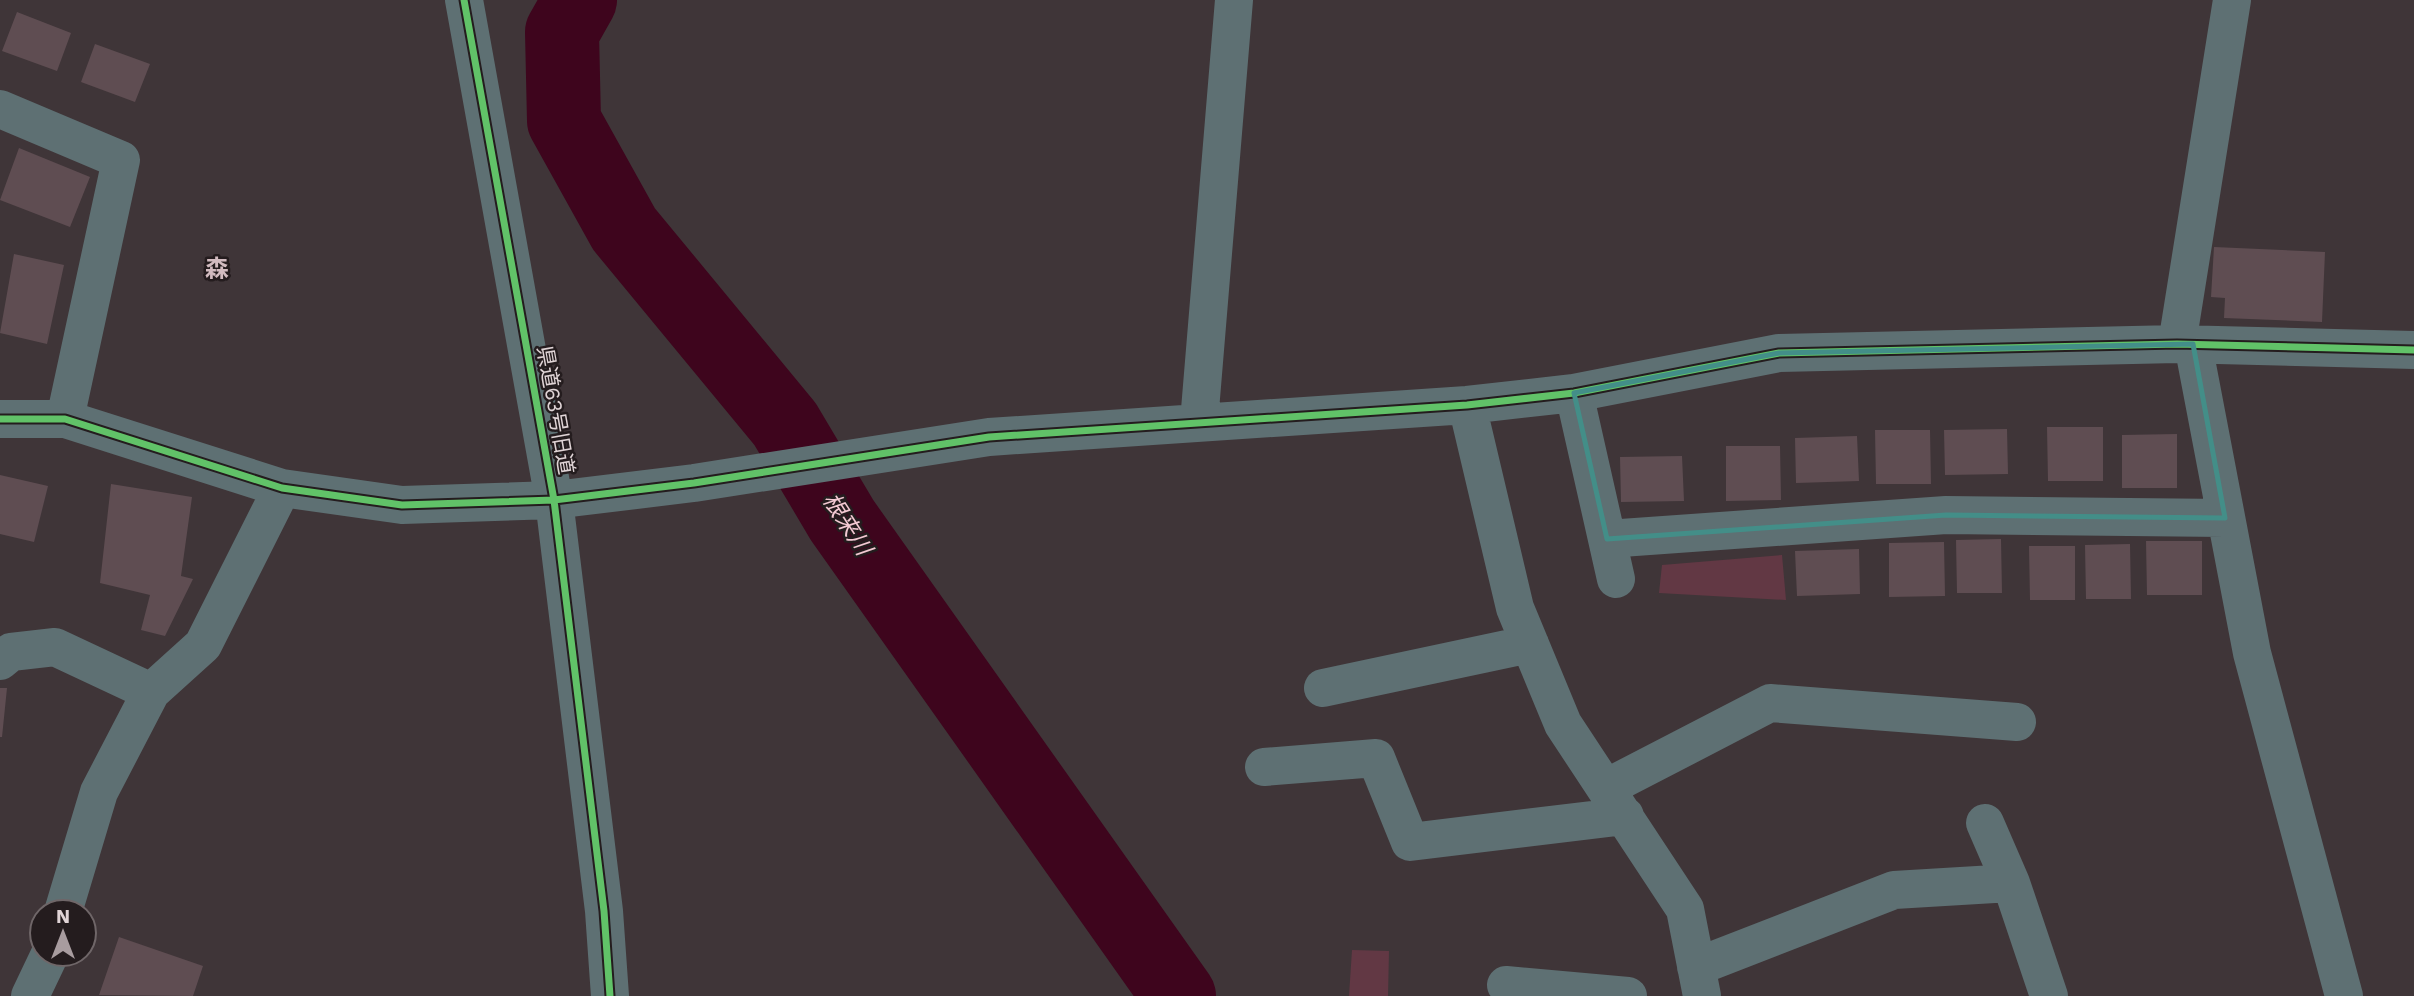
<svg xmlns="http://www.w3.org/2000/svg" width="2414" height="996" font-family="'Work Sans','Noto Sans JP',sans-serif">
<style>
.green{fill:#623844}
.lines{fill:none;stroke-linecap:round;stroke-linejoin:round}
.river{stroke:#3e051d;stroke-width:74}
.building{fill:#5f4d52}
.minor{stroke:#5e7073;stroke-width:38}
.cycleway-casing{stroke:#241c1e;stroke-width:11}
.cycleway{stroke:#61c268;stroke-width:7}
.marked{fill:none;stroke:#438e88;stroke-width:5;stroke-linejoin:round}
.labels{text-anchor:middle;dominant-baseline:central;stroke-width:5;stroke-linejoin:round;paint-order:stroke}
.street-label{font-size:21px;fill:#e0d4d6;stroke:#241c1e}
.water-label{font-size:23px;font-style:italic;fill:#f3c9d3;stroke:#241c1e}
.quarter-label{font-size:24px;font-weight:bold;fill:#d2bbc0;stroke:#241c1e}
</style>
<rect width="100%" height="100%" fill="#3f3538"/>
<path class="green" d="M1782,555L1786,600L1659,593L1662,565Z
M1352,950L1389,951L1388,996H1349Z"/>
<g class="lines">
<path class="river" d="M580,0L562,32L564,121L624,229L785,424L842,520L1179,996"/>
</g>
<path class="building" d="M17,12L71,33L57,71L2,51Z
M95,44L150,64L135,102L81,82Z
M19,148L90,177L70,227L0,200Z
M2214,247L2325,252L2322,322L2224,318L2225,298L2211,297Z
M14,254L64,265L47,344L0,333Z
M2047,427H2103V481H2048Z
M2007,429L2008,474L1945,475L1944,430Z
M1875,430H1930L1931,484H1876Z
M2177,434V488H2122V435Z
M1857,436L1859,481L1796,483L1795,438Z
M1726,446H1780L1781,500L1726,501Z
M1682,456L1684,501L1621,502L1620,457Z
M0,475L48,486L34,542L0,534Z
M111,484L192,497L181,576L193,579L165,636L141,630L150,595L100,583Z
M2001,539L2002,593H1957L1956,540Z
M2146,541H2202V595H2147Z
M1944,542L1945,596L1889,597V543Z
M2130,544L2131,599H2086L2085,545Z
M2029,546H2075V600H2030Z
M1859,549L1860,594L1797,596L1795,551Z
M0,688H7L2,737H0Z
M119,937L203,966L193,996L99,995Z"/>
<g class="lines">
<path class="minor" d="M464,0L554,500L604,911L610,996
M0,109L121,160L65,419
M2177,344L2232,0
M2193,344L2252,653L2344,996
M1574,393L1616,579
M1467,405L1515,608L1563,724L1685,909L1702,996
M0,419H65L282,488L402,505L554,500L694,483L989,437L1467,405L1574,393L1779,353L2177,344L2414,350
M1199,422L1234,0
M1607,539L1946,515L2225,518
M0,661L11,652L55,647L151,692
M1323,688L1530,644
M1264,767L1376,758L1410,842L1625,816
M1606,788L1770,703L2017,722
M1985,823L2011,883
M63,912L99,792L151,692L203,645L282,488
M1696,967L1894,890L2011,883L2049,996
M1506,985L1628,996
M30,996L50,954"/>
<g class="cycleway-casing">
<path id="cycleway" d="M464,0L554,500L604,911L610,996
M0,419H65L282,488L402,505L554,500L694,483L989,437L1467,405L1574,393L1779,353L2177,344L2414,350"/>
</g>
<use href="#cycleway" class="cycleway"/>
</g>
<path class="marked" d="M2193,344L2225,518L1946,515L1607,539L1574,393L1779,353Z"/>
<g class="labels">
<g class="street-label">
<text transform="translate(556 410) rotate(80)">県道63号旧道</text>
</g>
<g class="water-label">
<text transform="translate(847 524) rotate(57)">根来川</text>
</g>
<g class="quarter-label">
<text x="217" y="269">森</text>
</g>
</g>
<g transform="translate(63 933)"><circle r="33" fill="#241c1e" stroke="#6f6668" stroke-width="2"/>
<path d="M0-5L12 26L0 18L-12 26Z" fill="#a89c9f"/>
<text y="-10" font-size="19" font-weight="bold" text-anchor="middle" fill="#e0d4d6">N</text>
</g>
</svg>
